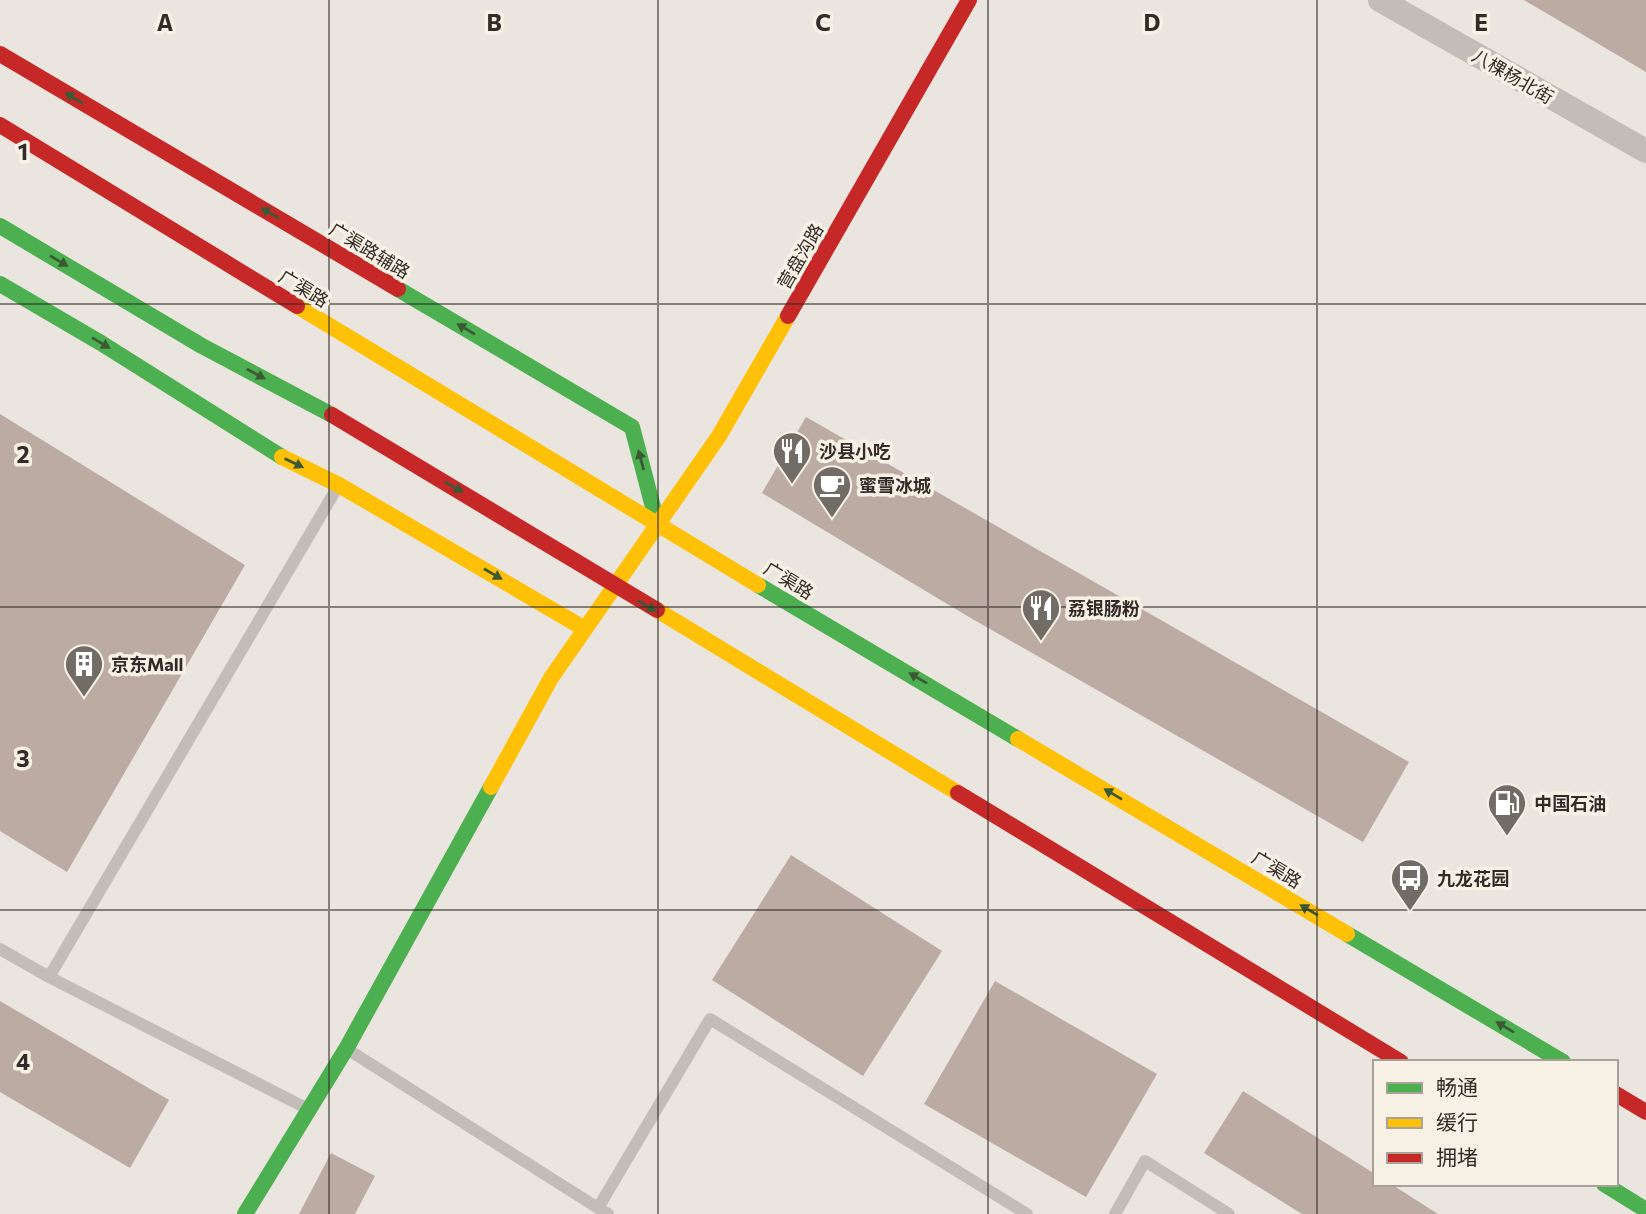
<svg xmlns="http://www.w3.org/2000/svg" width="1646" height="1214" font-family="Commissioner,'Noto Sans SC',sans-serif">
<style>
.building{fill:#bcaba2}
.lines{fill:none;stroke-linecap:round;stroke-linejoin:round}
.lane{stroke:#c2bdb8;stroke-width:12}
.street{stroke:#c2bdb8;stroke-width:24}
.fast{stroke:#4caf50;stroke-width:16}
.slow{stroke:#ffc107;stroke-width:16}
.jam{stroke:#c62828;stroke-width:16}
.oneway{fill:#3b5935}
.grid{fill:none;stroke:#322b27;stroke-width:2;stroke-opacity:0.55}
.labels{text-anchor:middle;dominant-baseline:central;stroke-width:7;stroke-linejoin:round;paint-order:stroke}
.street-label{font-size:18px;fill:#322b27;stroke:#f7f0e5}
.poi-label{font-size:18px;font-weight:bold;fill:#322b27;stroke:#f7f0e5;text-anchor:start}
.grid-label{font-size:23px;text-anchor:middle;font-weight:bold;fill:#322b27;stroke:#f7f0e5;stroke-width:7;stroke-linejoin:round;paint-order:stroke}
</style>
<rect width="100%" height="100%" fill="#eae5df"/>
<path class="building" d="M1524,0H1646V72Z
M0,414L245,565L67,872L0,831Z
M806,417L1409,762L1363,842L969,617L762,493Z
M791,855L942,951L863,1076L712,980Z
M995,981L1157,1074L1086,1197L924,1104Z
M0,1001L169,1100L130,1168L0,1092Z
M1243,1091L1375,1174V1184H1391L1438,1214H1302L1204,1153Z
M331,1153L375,1176L355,1214H299Z"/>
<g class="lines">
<path class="lane" d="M0,949L49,977L337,488
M49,977L308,1109
M347,1049L598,1208
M608,1214L598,1208L710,1019L1027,1214
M1115,1214L1145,1161L1229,1214"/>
<path class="street" d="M1380,0L1646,151"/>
<path class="fast" d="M0,226L202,346L332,415
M0,284L101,343L282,457
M398,289L632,427L658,526
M758,585L1018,739
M1347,934L1563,1062
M1604,1184L1646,1210
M245,1214L346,1049L491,787"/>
<path class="slow" d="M297,306L758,585
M282,457L339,485L585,629
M657,610L958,793
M1018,739L1347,934
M491,787L551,678L719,436L788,316"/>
<path class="jam" d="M0,54L398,289
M0,125L297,306
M788,316L969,0
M332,415L657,610
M958,793L1401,1062
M1616,1094L1646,1112"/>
</g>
<defs><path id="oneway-solid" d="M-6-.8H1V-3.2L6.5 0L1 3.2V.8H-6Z" transform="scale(1.75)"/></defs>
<g class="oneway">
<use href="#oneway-solid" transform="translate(74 98) rotate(-149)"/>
<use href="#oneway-solid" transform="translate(270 213) rotate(-149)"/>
<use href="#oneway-solid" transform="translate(59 261) rotate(31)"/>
<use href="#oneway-solid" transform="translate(466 329) rotate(-149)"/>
<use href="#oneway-solid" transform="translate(101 343) rotate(31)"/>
<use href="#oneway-solid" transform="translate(256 374) rotate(28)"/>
<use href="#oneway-solid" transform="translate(641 460) rotate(-105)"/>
<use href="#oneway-solid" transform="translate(294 463) rotate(26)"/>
<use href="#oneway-solid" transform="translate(454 487) rotate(31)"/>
<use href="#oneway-solid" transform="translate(493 574) rotate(30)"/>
<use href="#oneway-solid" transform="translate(647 606) rotate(31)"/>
<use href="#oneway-solid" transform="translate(918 678) rotate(-149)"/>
<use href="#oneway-solid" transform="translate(1113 794) rotate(-149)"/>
<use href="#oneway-solid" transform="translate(1309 910) rotate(-149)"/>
<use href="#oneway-solid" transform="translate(1505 1027) rotate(-149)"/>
</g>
<path class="grid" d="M329,0V1214M658,0V1214M988,0V1214M1317,0V1214M0,304H1646M0,607H1646M0,910H1646"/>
<defs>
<g id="restaurant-pin" transform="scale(2.0125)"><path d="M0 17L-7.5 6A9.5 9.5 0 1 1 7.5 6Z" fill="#726c67" stroke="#f7f0e5"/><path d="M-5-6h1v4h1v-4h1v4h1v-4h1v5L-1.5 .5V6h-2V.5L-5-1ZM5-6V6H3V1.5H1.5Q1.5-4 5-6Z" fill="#fff"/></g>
<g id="cafe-pin" transform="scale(2.0125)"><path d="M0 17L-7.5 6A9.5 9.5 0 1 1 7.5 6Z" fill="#726c67" stroke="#f7f0e5"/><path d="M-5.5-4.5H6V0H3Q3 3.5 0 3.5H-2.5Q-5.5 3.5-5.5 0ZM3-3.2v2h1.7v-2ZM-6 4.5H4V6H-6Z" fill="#fff"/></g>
<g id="building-pin" transform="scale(2.0125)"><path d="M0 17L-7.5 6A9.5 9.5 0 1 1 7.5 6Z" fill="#726c67" stroke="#f7f0e5"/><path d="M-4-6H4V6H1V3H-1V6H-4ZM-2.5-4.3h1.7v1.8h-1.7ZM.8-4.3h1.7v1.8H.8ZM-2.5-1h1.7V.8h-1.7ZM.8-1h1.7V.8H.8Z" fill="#fff"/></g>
<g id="fuel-pin" transform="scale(2.0125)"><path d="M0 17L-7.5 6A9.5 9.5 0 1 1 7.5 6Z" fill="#726c67" stroke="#f7f0e5"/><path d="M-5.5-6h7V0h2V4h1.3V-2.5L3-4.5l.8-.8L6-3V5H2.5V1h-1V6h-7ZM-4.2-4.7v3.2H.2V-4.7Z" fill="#fff"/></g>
<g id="bus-pin" transform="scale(2.0125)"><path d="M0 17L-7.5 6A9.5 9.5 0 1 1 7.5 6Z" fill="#726c67" stroke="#f7f0e5"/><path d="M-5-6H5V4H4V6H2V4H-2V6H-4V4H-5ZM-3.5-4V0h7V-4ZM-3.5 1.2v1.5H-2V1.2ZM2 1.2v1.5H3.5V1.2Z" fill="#fff"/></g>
</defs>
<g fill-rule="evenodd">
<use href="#restaurant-pin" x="792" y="451"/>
<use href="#cafe-pin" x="832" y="485"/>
<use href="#restaurant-pin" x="1041" y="608"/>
<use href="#building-pin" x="84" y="664"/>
<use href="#fuel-pin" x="1507" y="803"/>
<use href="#bus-pin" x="1410" y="878"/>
</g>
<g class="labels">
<g class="street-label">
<text transform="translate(1513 76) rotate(30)">八棵杨北街</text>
<text transform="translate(370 250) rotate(31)">广渠路辅路</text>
<text transform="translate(800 256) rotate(-60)">营盘沟路</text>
<text transform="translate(304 288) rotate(31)">广渠路</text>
<text transform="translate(789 580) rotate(31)">广渠路</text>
<text transform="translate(1277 869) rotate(31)">广渠路</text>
</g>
<g class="poi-label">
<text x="819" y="451">沙县小吃</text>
<text x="859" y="485">蜜雪冰城</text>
<text x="1068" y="608">荔银肠粉</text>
<text x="111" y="664">京东Mall</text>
<text x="1534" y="803">中国石油</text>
<text x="1437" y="878">九龙花园</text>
</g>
</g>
<g class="grid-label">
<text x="165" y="31">A</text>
<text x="494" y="31">B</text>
<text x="823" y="31">C</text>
<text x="1152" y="31">D</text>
<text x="1481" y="31">E</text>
<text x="23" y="160">1</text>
<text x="23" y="463">2</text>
<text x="23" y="767">3</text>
<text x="23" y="1070">4</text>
</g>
<rect x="1373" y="1060" width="245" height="126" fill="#f7f0e5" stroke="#a8a199" stroke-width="2"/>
<rect x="1387" y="1083" width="35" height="10" fill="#4caf50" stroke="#a8a199" stroke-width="2"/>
<text x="1436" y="1095" font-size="21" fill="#322b27">畅通</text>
<rect x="1387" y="1118" width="35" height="10" fill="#ffc107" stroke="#a8a199" stroke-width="2"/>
<text x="1436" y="1130" font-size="21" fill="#322b27">缓行</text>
<rect x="1387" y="1153" width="35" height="10" fill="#c62828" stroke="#a8a199" stroke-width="2"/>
<text x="1436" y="1165" font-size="21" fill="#322b27">拥堵</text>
</svg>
